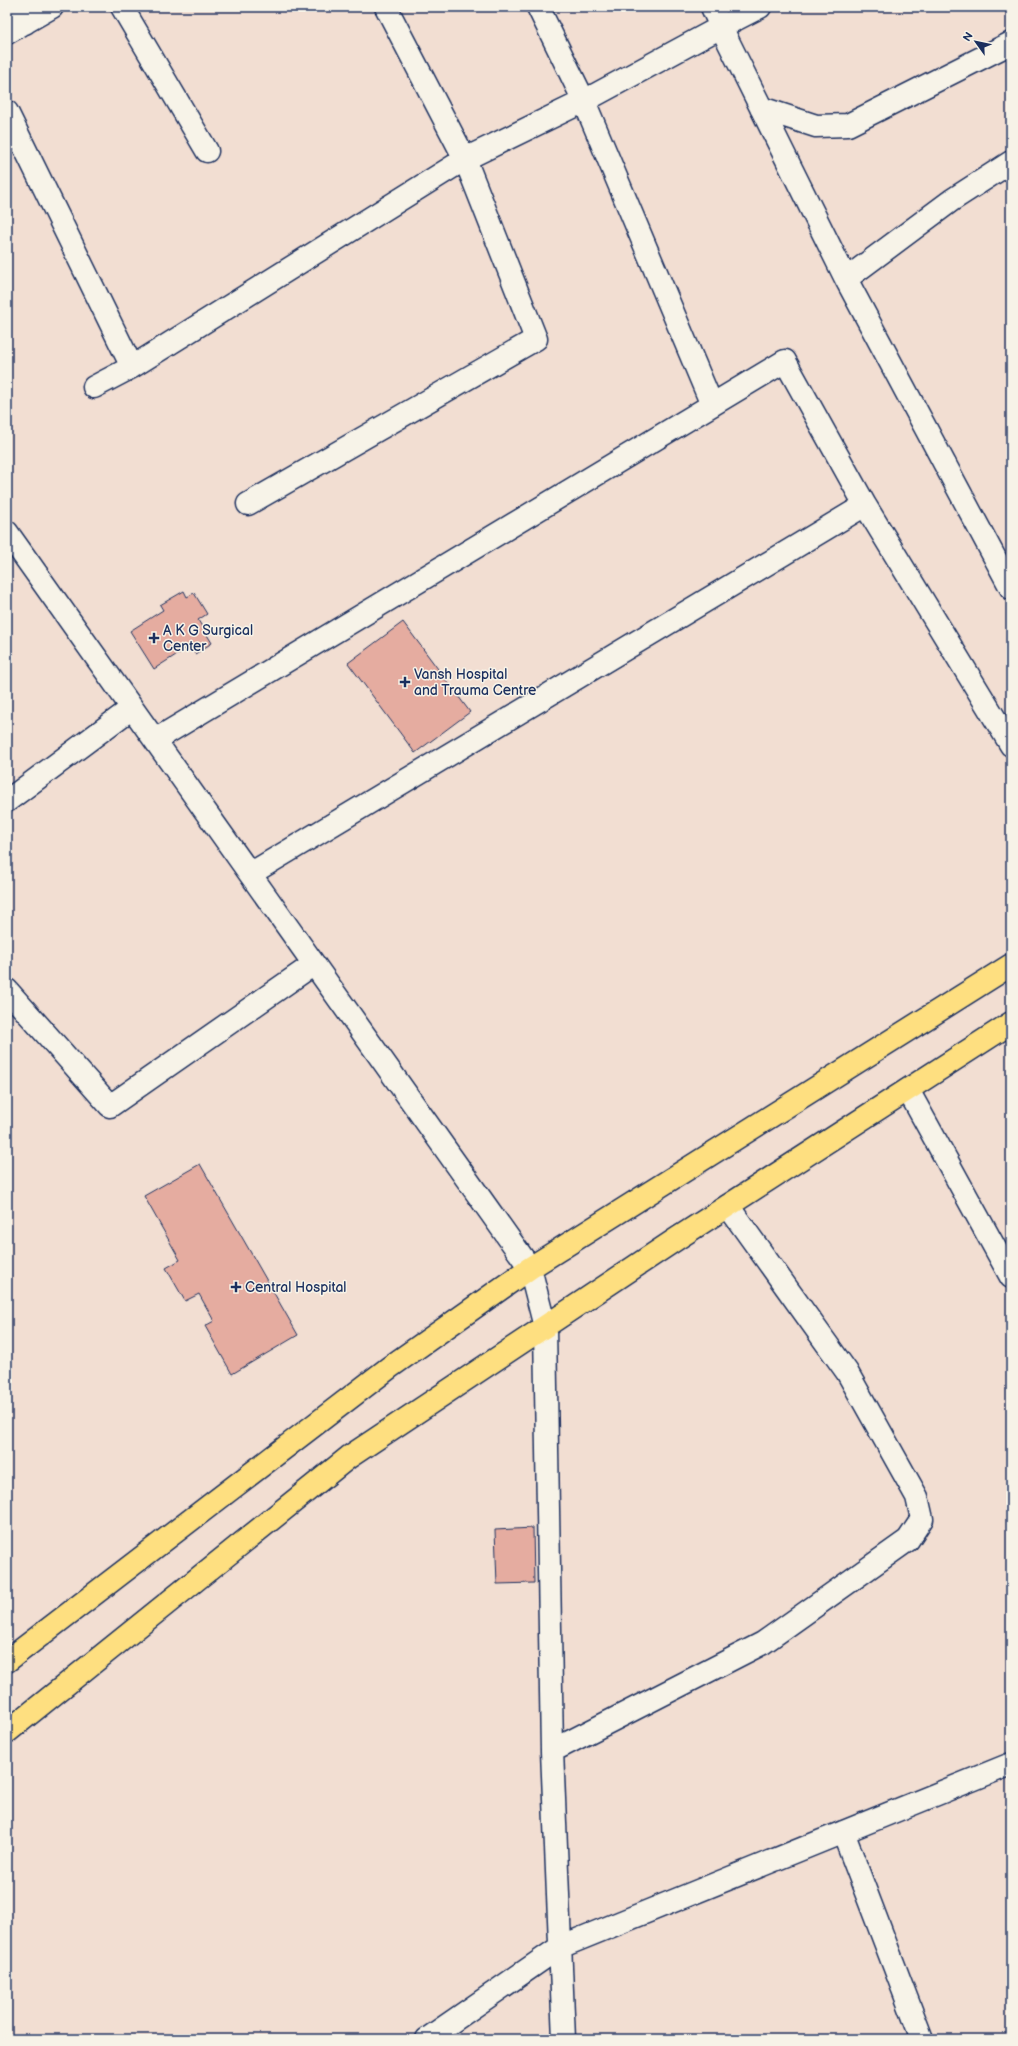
<svg xmlns="http://www.w3.org/2000/svg" width="1018" height="2046" font-family="'Balsamiq Sans',sans-serif">
<style>
.building{fill:#e5aca0;stroke:#1b2f5e}
.lines{fill:none;stroke-linecap:round;stroke-linejoin:round}
.minor-casing{stroke:#1b2f5e;stroke-width:25}
.primary-casing{stroke:#1b2f5e;stroke-width:25}
.minor{stroke:#f7f3e8;stroke-width:22}
.primary{stroke:#fedf80;stroke-width:22}
.poi-dot{fill:#1b2f5e;stroke:#f7f3e8;stroke-width:1.5}
.labels{text-anchor:middle;dominant-baseline:central;stroke-width:3;stroke-linejoin:round;paint-order:stroke}
.poi-label{font-size:14px;fill:#1b2f5e;stroke:#f7f3e8;text-anchor:start}
</style>
<rect width="100%" height="100%" fill="#f2ded2"/>
<filter id="ink" filterUnits="userSpaceOnUse"><feTurbulence type="fractalNoise" baseFrequency=".025" numOctaves="2"/><feDisplacementMap in="SourceGraphic" scale="8" xChannelSelector="R" yChannelSelector="G"/><feConvolveMatrix kernelMatrix="1 2 1 2 8 2 1 2 1" color-interpolation-filters="sRGB"/></filter>
<g filter="url(#ink)">
<path class="building" d="M184,591L187,597L194,593L207,614L198,620L212,643L195,654L190,646L154,669L130,631L163,610L160,605Z
M403,622L470,712L415,753L348,663Z
M200,1164L298,1335L232,1374L205,1326L214,1321L199,1294L185,1301L166,1268L180,1260L144,1196Z
M533,1528L534,1583L497,1584L495,1530Z"/>
<g class="lines">
<g class="minor-casing">
<path id="minor" d="M14,7L25,23
M122,7L207,151
M538,7L584,101L712,405
M712,7L721,27L760,7
M7,33L52,7
M761,108L816,126L848,125L1011,43
M7,112L132,367
M846,279L952,200L1011,162
M94,387L132,367L465,159L584,101L721,27L846,279L1011,588
M248,504L536,339L465,159L386,7
M7,532L530,1268L545,1327L552,1751L564,2039
M155,740L785,361L865,505L1011,745
M7,801L132,708
M250,874L865,505
M7,990L110,1106L314,964
M908,1090L1011,1277
M552,1751L763,1643L908,1540L922,1519L917,1497L847,1372L728,1206
M843,1832L922,2039
M427,2039L560,1947L1011,1764"/>
</g>
<g class="primary-casing">
<path id="primary" d="M7,1661L390,1367L530,1268L1011,965
M7,1732L349,1457L678,1238L1011,1023"/>
</g>
<use href="#minor" class="minor"/>
<use href="#primary" class="primary"/>
</g>
</g>
<g class="poi-dot">
<path d="M152 632h4v4h4v4h-4v4h-4v-4h-4v-4h4z"/>
<path d="M403 676h4v4h4v4h-4v4h-4v-4h-4v-4h4z"/>
<path d="M234 1281h4v4h4v4h-4v4h-4v-4h-4v-4h4z"/>
</g>
<g class="labels">
<g class="poi-label">
<text x="163" y="630">A K G Surgical<tspan x="163" dy="16">Center</tspan></text>
<text x="414" y="674">Vansh Hospital<tspan x="414" dy="16">and Trauma Centre</tspan></text>
<text x="245" y="1287">Central Hospital</text>
</g>
</g>
<rect width="1018" height="2046" fill="none" stroke="#f7f3e8" stroke-width="24"/>
<rect x="12" y="12" width="994" height="2022" fill="none" stroke="#1b2f5e" stroke-width="1.5" filter="url(#ink)"/>
<g transform="translate(976 42) rotate(303)" stroke="#f7f3e8" stroke-width="3" paint-order="stroke">
<path d="M0-3L7 15L0 10L-7 15Z" fill="#1b2f5e"/>
<text y="-6" font-size="11" font-weight="bold" text-anchor="middle" fill="#1b2f5e">N</text>
</g>
</svg>
